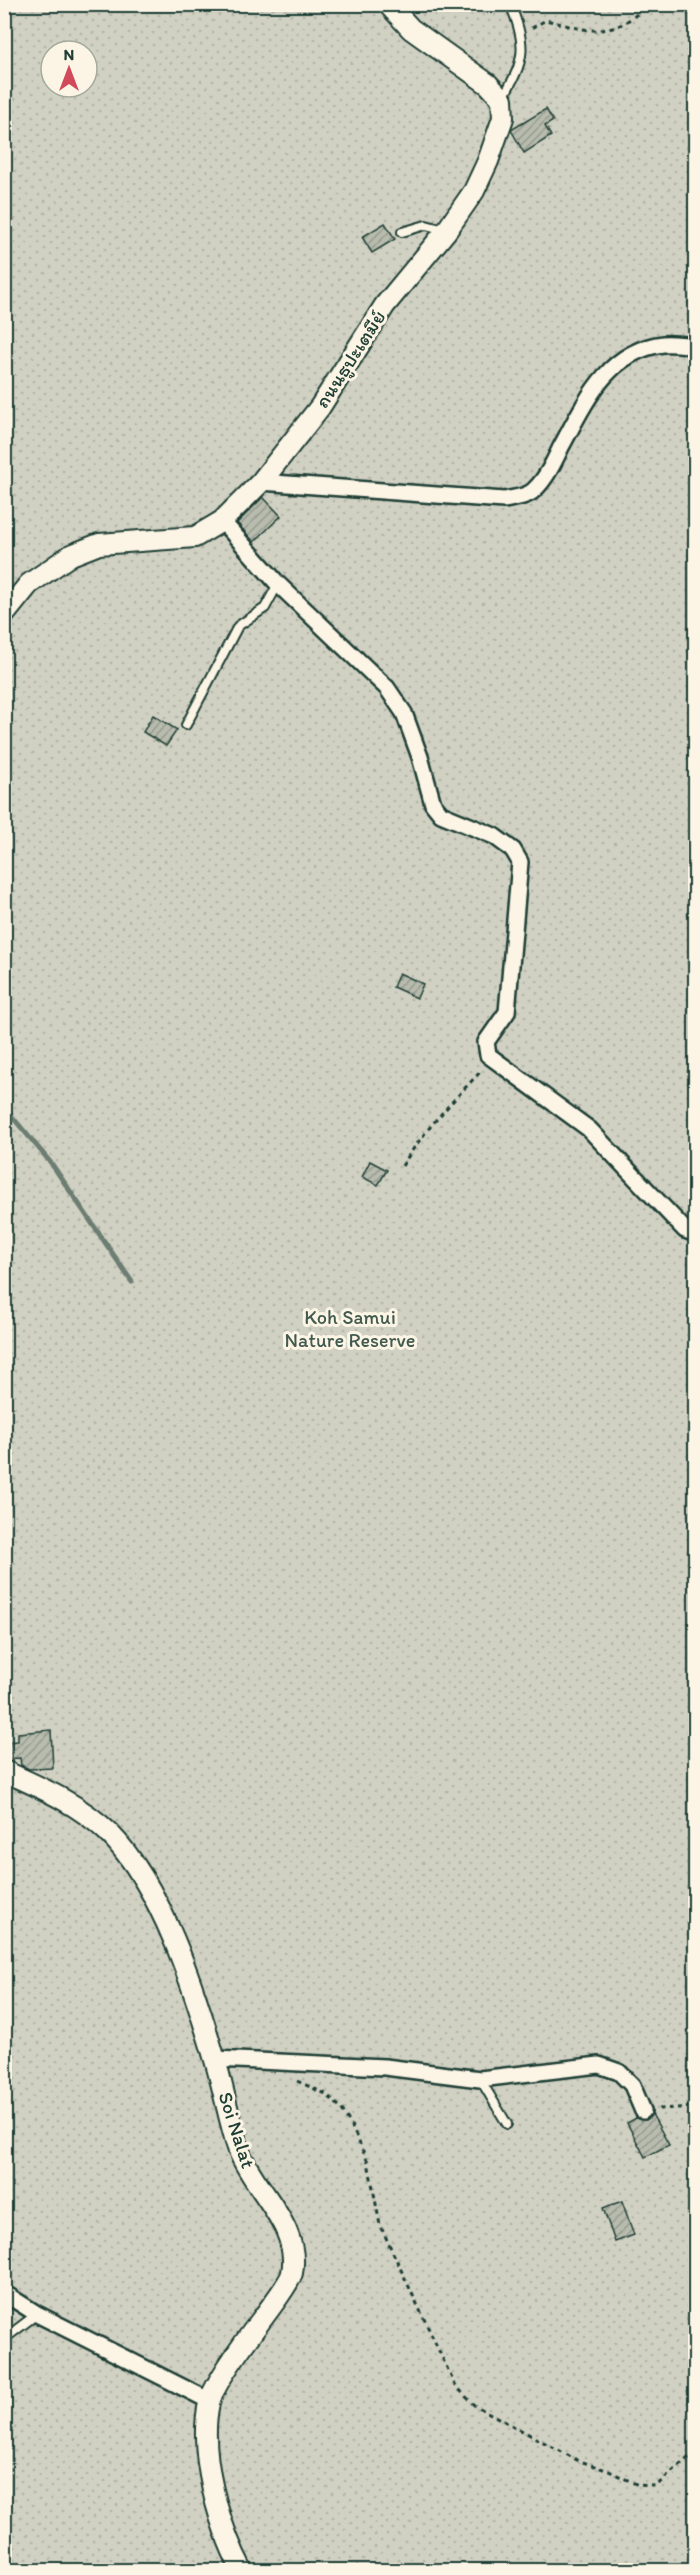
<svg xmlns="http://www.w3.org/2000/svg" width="700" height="2575" font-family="Itim,'Playpen Sans Thai',sans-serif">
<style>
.green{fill:url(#green-dots);stroke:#78877b;stroke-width:1.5;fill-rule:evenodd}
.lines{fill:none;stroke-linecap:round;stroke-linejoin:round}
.stream{stroke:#6c7d72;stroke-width:5}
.building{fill:url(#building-hatch);stroke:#1f3d34;stroke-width:1.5}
.service-casing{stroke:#1f3d34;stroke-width:12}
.minor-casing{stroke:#1f3d34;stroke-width:20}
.tertiary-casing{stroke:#1f3d34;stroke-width:24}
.path{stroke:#1f3d34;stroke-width:3;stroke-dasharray:4.5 4.5;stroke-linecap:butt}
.service{stroke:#fcf5e5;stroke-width:8}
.minor{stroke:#fcf5e5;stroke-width:15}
.tertiary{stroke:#fcf5e5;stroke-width:20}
.labels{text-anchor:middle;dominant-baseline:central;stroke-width:6;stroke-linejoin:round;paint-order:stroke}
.street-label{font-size:20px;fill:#1f3d34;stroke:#fcf5e5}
.park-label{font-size:20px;fill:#425b50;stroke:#fcf5e5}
</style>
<defs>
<pattern id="green-dots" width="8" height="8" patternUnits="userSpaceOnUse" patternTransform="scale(1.5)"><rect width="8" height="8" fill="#d0d1c2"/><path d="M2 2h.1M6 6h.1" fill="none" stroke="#b2b4a7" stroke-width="1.8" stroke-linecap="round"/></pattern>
<pattern id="building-hatch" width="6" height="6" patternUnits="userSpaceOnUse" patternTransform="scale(1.5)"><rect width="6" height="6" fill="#b8bcae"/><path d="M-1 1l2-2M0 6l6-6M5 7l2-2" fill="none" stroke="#959a8e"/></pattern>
</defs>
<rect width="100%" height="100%" fill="#f3eede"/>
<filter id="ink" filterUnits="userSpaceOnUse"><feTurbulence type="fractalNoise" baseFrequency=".0167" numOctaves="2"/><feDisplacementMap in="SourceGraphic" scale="12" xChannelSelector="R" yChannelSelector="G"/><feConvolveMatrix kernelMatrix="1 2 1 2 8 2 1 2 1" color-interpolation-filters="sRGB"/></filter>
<g filter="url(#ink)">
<path class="green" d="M5,5H695V2570H5ZM51,51H87V87H51Z"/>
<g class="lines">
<path class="stream" d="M4,1107L51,1163L132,1282"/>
</g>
<path class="building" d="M546,109L553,121L545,126L551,136L524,153L511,130Z
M385,223L395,239L372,253L362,237Z
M263,497L281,516L254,542L237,523Z
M153,715L177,730L166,746L143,732Z
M399,973L423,984L417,998L393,987Z
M370,1161L387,1170L378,1185L362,1177Z
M51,1730L53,1768L29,1769L21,1765L20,1758L4,1759V1742L18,1741V1733Z
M652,2114L669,2145L645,2157L627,2123L636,2118L646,2120Z
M622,2201L634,2235L615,2242L603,2208Z"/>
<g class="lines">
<g class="service-casing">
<path id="service" d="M502,98C526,62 527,44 510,4
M402,232L426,225L445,230
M186,725L238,626L265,608L278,584
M480,2079L507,2124
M4,2339L37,2314"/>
</g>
<g class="minor-casing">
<path id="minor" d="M261,482L504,500C513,498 527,497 534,490C546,479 554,462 561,447C585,403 607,351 663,344C673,343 686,345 696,346
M222,521L278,584L387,688L404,713L420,757L433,804L441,814L494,836L513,850L520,862L507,1012L486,1042L488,1055L589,1129L685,1230L696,1234
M215,2059L385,2067L480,2079L599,2065L619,2072L632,2085L643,2111
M4,2293L37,2314L210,2401"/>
</g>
<g class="tertiary-casing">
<path id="tertiary" d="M4,615L29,584L71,555L99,544L195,537L222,521L261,482L320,407L385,305L447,230L474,191L488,161L503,118L502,99L488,84L411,29L388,4
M4,1771C42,1788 79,1804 109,1833C162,1887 194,1988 215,2060C224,2090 229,2121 239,2151C254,2190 301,2226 292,2273C290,2283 261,2320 253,2331C242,2346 213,2386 209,2403C198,2453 219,2527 242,2570"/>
</g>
<path class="path" d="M532,28L546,20C572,26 598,38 624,23C633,18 642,10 651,4
M402,1166C424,1130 453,1101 482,1070
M297,2081L326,2094L341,2108L351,2125L368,2162L380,2225L455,2385L474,2405L577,2460L609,2471L638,2485L656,2486L696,2451
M659,2109L696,2107"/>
<use href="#service" class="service"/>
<use href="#minor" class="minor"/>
<use href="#tertiary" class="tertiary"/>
</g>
</g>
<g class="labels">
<g class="street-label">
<text transform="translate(350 359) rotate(-57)">ถนนธูปะเตมีย์</text>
<text transform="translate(237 2130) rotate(72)">Soi Nalat</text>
</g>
<g class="park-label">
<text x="350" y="1317">Koh Samui<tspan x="350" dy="23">Nature Reserve</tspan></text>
</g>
</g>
<rect width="700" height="2575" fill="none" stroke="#fcf5e5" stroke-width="24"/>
<rect x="12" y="12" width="676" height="2551" fill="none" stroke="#1f3d34" stroke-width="2" filter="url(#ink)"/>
<g transform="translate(69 69)"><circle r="28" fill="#fcf5e5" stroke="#a4ab9e" stroke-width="1.5"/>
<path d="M0-4.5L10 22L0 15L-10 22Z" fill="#d1495b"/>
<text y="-9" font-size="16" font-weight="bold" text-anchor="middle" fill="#1f3d34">N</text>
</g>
</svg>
